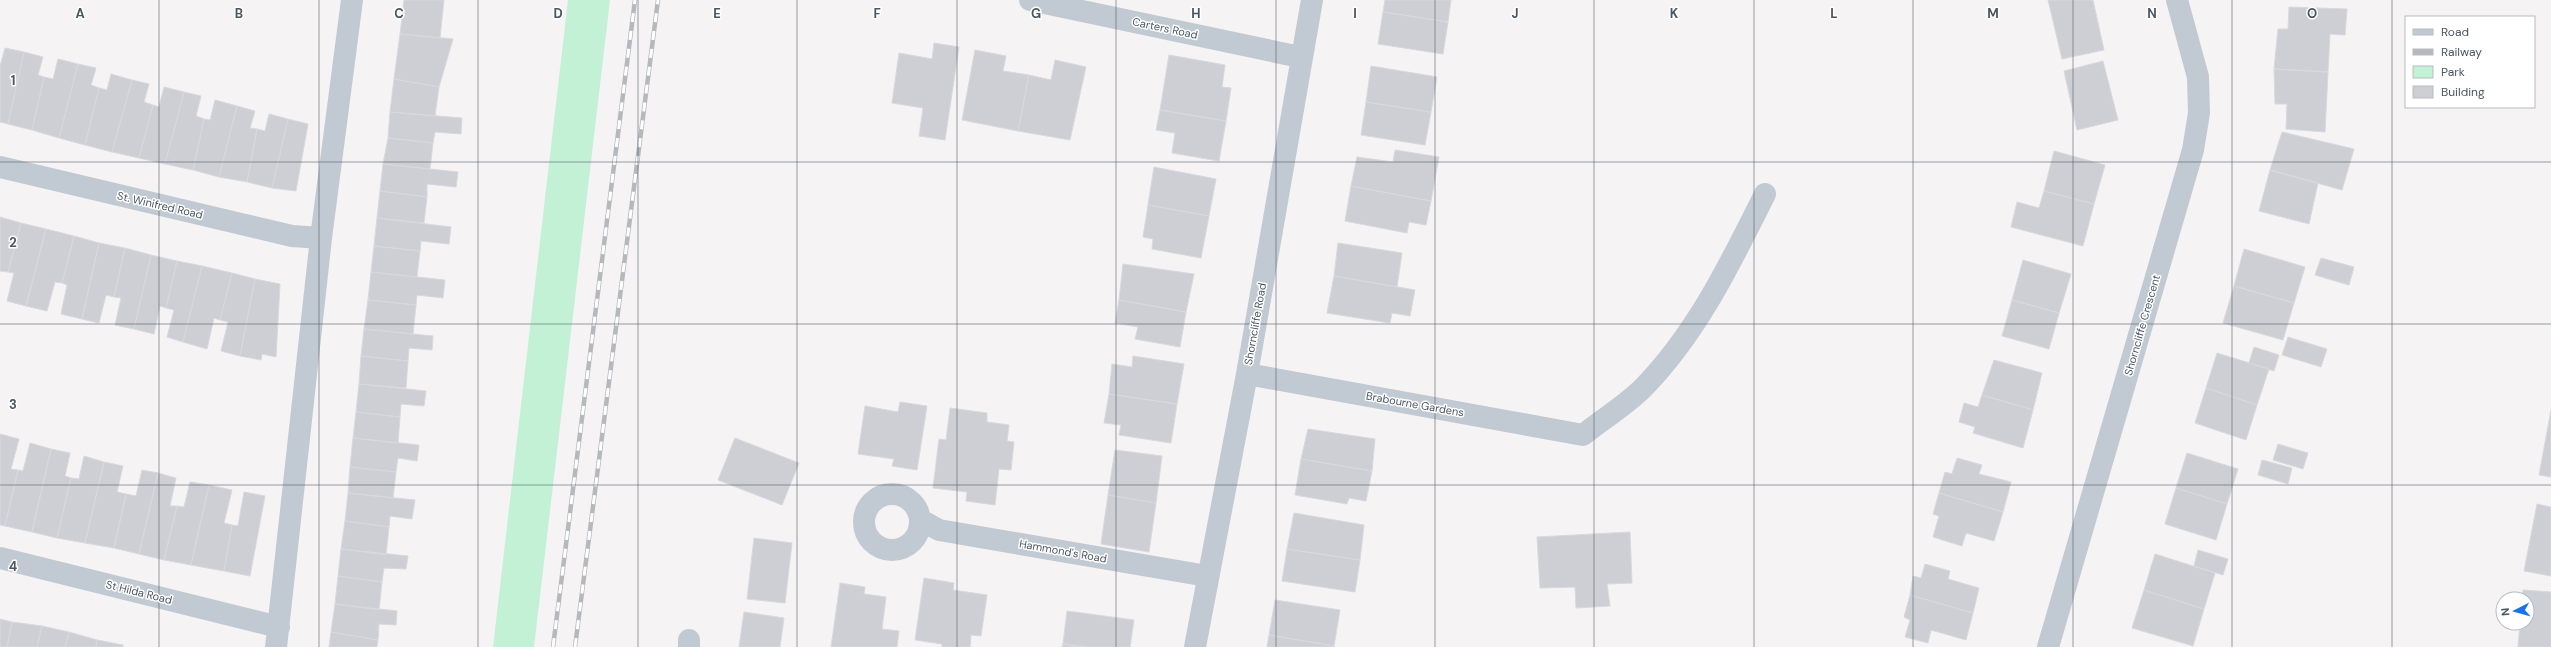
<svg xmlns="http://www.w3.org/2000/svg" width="2551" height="647" font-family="'DM Sans',sans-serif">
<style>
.green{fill:#c3f1d5}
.building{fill:#cdcfd5;stroke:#d7d9de}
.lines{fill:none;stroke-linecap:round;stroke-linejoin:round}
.minor{stroke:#c1cad2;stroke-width:22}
.rail-casing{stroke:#b5b8bd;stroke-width:4.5}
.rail{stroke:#fff;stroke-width:3;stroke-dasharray:9;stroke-linecap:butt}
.grid{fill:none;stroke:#4a5661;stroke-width:1;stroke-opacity:0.55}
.labels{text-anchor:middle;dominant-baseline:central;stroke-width:3;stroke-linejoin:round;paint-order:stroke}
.street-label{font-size:11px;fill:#4a5661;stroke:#fff}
.grid-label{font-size:13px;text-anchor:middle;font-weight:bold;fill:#4a5661;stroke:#fff;stroke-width:3;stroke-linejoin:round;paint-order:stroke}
</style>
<rect width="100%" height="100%" fill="#f5f3f3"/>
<path class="green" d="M568,0H610L534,647H493Z"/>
<path class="building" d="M404,0H444L440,38L400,34Z
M1385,0H1451L1448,22L1383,12Z
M2048,0H2093L2104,50L2062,59Z
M2289,7L2347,9L2345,35L2330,34L2328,72L2274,69L2278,29H2288Z
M1383,12L1448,22L1443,54L1378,44Z
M400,34L453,39L439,87L394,79Z
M934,43L959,47L945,140L919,136L923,108L892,103L899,53L932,59Z
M5,48L24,52L8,124L0,122V66Z
M975,50L1006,56L1003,71L1029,75L1018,131L962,120Z
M24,52L43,57L38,75L44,77L32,130L8,124Z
M1169,55L1225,65L1222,87L1231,88L1226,121L1160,110Z
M58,59L78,64L59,138L32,130L44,77L53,79Z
M1055,60L1086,67L1070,140L1018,131L1029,75L1051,80Z
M2103,61L2118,120L2077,130L2064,71Z
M78,64L96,68L91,85L99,88L85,145L59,138Z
M1371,66L1437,77L1431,112L1366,102Z
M2274,69L2328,72L2325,132L2286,129L2287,104H2275Z
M111,74L132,80L112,152L85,145L99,88L107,90Z
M394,79L439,87L435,116L390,112Z
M132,80L149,84L144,102L153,105L139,158L112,152Z
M164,87L184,92L165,164L139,158L153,105L159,107Z
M184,92L201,96L196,116L204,119L193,170L165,164Z
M215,100L237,106L219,177L193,170L204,119L210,120Z
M1366,102L1431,112L1425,145L1361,135Z
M237,106L255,111L250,128L257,129L247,182L219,177Z
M1160,110L1226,121L1219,161L1172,153L1175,133L1156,130Z
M390,112L462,118L461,134L435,132L433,143L388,138Z
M269,114L288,119L272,188L247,182L257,129L265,131Z
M288,119L308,124L296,191L272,188Z
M2282,132L2354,149L2342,190L2270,170Z
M388,138L433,143L430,169L383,164Z
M1395,150L1439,157L1431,201L1351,186L1357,157L1393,162Z
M2054,151L2105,165L2094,204L2044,191Z
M383,164L458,172L456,187L427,184V197L380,191Z
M1154,167L1216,179L1209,216L1148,205Z
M2270,170L2318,183L2309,224L2259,211Z
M1351,186L1431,201L1426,225L1409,222L1407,233L1345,221Z
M380,191L427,197L424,223L377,218Z
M2044,191L2094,204L2083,246L2011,227L2017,202L2039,208Z
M1148,205L1209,216L1201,258L1152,249L1153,239L1143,237Z
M0,217L21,223L8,272L0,271Z
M377,218L451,227L449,244L421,241L420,251L374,246Z
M21,223L46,229L26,306L7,301L14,273L8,272Z
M46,229L74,236L62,283L55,282L47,311L26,306Z
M74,236L99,243L82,319L61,314L67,285L62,283Z
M99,243L125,248L114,297L106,295L99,323L82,319Z
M1338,243L1402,253L1397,287L1334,276Z
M374,246L420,251L417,277L371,272Z
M125,248L151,255L134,329L115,325L121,298L114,297Z
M2244,249L2305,267L2294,303L2234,286Z
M151,255L177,261L166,308L160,306L154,334L134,329Z
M2321,258L2354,267L2349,285L2315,275Z
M2023,260L2071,274L2059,313L2012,300Z
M177,261L202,266L183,342L167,337L174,310L166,308Z
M1123,264L1194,274L1186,312L1119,300Z
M202,266L232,273L220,320L214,318L207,349L183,342Z
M371,272L445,280L443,298L417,295L416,305L368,300Z
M232,273L255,279L240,356L221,351L228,322L220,320Z
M1334,276L1415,290L1410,316L1392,313L1390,323L1327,313Z
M255,279L280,284L276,357L262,354L261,360L240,356Z
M2234,286L2294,303L2283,340L2223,323Z
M368,300L416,305L413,334L364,329Z
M1119,300L1186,312L1180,347L1135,339L1138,327L1115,323Z
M2012,300L2059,313L2049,349L2002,336Z
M364,329L433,336L432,350L409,348L408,361L361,356Z
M2288,337L2327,349L2321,367L2282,355Z
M2254,347L2279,355L2274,371L2249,363Z
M2217,353L2269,369L2257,405L2206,388Z
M361,356L408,361L406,388L359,384Z
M1133,356L1184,364L1177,404L1109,394L1112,364L1132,367Z
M1994,360L2042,373L2033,410L1982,395Z
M359,384L426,391L424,406L401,404L400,417L356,412Z
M2206,388L2257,405L2246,440L2195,423Z
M1109,394L1177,404L1171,443L1119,435L1121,425L1104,423Z
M1982,395L2033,410L2023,448L1973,433L1975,427L1959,422L1964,403L1978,407Z
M900,402L927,406L917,470L892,466L894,459L858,454L865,406L898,412Z
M950,408L987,413V422L1009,425L1007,441L1014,442L1011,470L999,469L995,505L966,501L967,492L933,488L939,439L946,440Z
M2551,410V477L2539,475Z
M356,412L400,417L398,443L353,438Z
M1308,429L1375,439L1372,471L1301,459Z
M0,434L19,439L11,469L18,470L5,526L0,525Z
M353,438L419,445L417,461L398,458L396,472L350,467Z
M735,438L799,463L782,505L718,480Z
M30,443L51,449L32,532L5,526L18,470L23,471Z
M2278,444L2308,453L2303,469L2273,460Z
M51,449L70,453L65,476L71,478L57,538L32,532Z
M1115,450L1162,456L1156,503L1108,495Z
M2187,453L2238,469L2227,504L2176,488Z
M84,456L104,462L85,543L57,538L71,478L79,479Z
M1957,458L1982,465L1979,474L2011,482L2003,512L1939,493L1945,472L1952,474Z
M1301,459L1372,471L1366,501L1349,498L1347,504L1295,495Z
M2262,460L2292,468L2288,484L2258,475Z
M104,462L123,466L117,492L126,494L114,548L85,543Z
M350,467L396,472L393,498L348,493Z
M142,470L158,473L139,554L114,548L126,494L136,496Z
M158,473L176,478L170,506H177L164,560L139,554Z
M190,482L209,485L191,565L164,560L177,506L184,507Z
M209,485L232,490L224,523L232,525L224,571L191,565Z
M2176,488L2227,504L2216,540L2165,524Z
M244,492L265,496L250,576L224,571L232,525L238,526Z
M348,493L415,500L412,519L390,516L389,527L345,521Z
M1939,493L2003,512L1994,541L1966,533L1962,546L1933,537L1939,516L1933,514Z
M1108,495L1156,503L1149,552L1101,544Z
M2537,504L2551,507V576L2524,571Z
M1294,513L1364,525L1360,560L1287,549Z
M345,521L389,527L386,555L341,549Z
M1630,532L1632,583L1607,584L1610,606L1576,608L1575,587L1540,588L1537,537Z
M754,538L792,543L785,603L747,599Z
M341,549L408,556L406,569L384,568L382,582L338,576Z
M1287,549L1360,560L1355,592L1282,581Z
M2198,550L2228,559L2223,575L2194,566Z
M2155,554L2215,573L2204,609L2144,590Z
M1925,564L1950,571L1948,579L1979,588L1973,613L1910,595L1913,576L1921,578Z
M338,576L382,582L379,610L335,604Z
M924,578L954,583L953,590L987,595L981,636L971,635L970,647H942V644L915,640Z
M840,583L865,587L864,594L886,597L882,629L899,631L897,647H831Z
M2144,590L2204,609L2193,646L2132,628Z
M2523,590L2551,592V647H2518L2520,623H2527V599H2522Z
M1910,595L1973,613L1966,640L1931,630L1928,643L1905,637L1910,620L1904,617Z
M1275,600L1340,610L1334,646L1269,635Z
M335,604L397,611L396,625L379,624L378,640L331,632Z
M1067,611L1134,620L1130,647H1087L1063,644Z
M744,612L784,618L780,647H739Z
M0,619L12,622L7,647H0Z
M12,622L42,626L37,647H7Z
M42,626L69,632L65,647H37Z
M69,632L97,640L96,647H65Z
M331,632L378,640L377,647H329Z
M1269,635L1334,646V647H1267Z
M97,640L123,645V647H96Z
M1063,644L1087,647H1062Z"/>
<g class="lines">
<path class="minor" d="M1030,0L1300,57
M0,167L292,236L321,238
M1247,374L1583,435C1603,419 1626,405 1643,388C1697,333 1731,262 1765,194
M864 522a28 28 0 1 1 56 0a28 28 0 1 1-56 0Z
M921,520L939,530L1207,576
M0,558L279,627
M276,647L321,238L352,0
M689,647V640
M1195,647L1247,374L1312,0
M2048,647L2193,150L2199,113L2198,77L2177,0"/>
<g class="rail-casing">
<path id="rail" d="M553,647L635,0
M575,647L658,0"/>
</g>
<use href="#rail" class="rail"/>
</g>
<path class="grid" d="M159,0V647M319,0V647M478,0V647M638,0V647M797,0V647M957,0V647M1116,0V647M1276,0V647M1435,0V647M1594,0V647M1754,0V647M1913,0V647M2073,0V647M2232,0V647M2392,0V647M0,162H2551M0,324H2551M0,485H2551"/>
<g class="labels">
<g class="street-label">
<text transform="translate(1165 28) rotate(12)">Carters Road</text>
<text transform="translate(160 205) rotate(13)">St. Winifred Road</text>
<text transform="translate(1255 324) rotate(-80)">Shorncliffe Road</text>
<text transform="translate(2142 325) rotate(-74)">Shorncliffe Crescent</text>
<text transform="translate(1415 404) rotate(10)">Brabourne Gardens</text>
<text transform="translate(1063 551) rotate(10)">Hammond's Road</text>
<text transform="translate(139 592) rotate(14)">St Hilda Road</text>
</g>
</g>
<g class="grid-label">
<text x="80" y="18">A</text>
<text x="239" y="18">B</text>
<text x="399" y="18">C</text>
<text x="558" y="18">D</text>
<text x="717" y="18">E</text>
<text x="877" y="18">F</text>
<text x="1036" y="18">G</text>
<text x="1196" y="18">H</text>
<text x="1355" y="18">I</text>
<text x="1515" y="18">J</text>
<text x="1674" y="18">K</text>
<text x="1834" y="18">L</text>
<text x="1993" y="18">M</text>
<text x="2152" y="18">N</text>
<text x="2312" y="18">O</text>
<text x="13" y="85">1</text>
<text x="13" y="247">2</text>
<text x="13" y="409">3</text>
<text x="13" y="571">4</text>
</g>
<rect x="2405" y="16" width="130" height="92" fill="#ffffff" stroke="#b7bbc0"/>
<rect x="2413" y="29" width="20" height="6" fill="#c1cad2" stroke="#b7bbc0"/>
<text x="2441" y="36" font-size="12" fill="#4a5661">Road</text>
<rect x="2413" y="49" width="20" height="6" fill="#b5b8bd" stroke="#b7bbc0"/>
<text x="2441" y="56" font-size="12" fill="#4a5661">Railway</text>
<rect x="2413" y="66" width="20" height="12" fill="#c3f1d5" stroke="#b7bbc0"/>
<text x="2441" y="76" font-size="12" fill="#4a5661">Park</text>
<rect x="2413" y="86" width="20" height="12" fill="#cdcfd5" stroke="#b7bbc0"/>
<text x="2441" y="96" font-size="12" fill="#4a5661">Building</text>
<g transform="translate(2515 611) rotate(264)"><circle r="19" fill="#ffffff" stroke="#b7bbc0"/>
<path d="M0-3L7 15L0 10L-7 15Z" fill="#1a73e8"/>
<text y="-6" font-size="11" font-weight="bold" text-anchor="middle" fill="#4a5661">N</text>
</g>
</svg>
